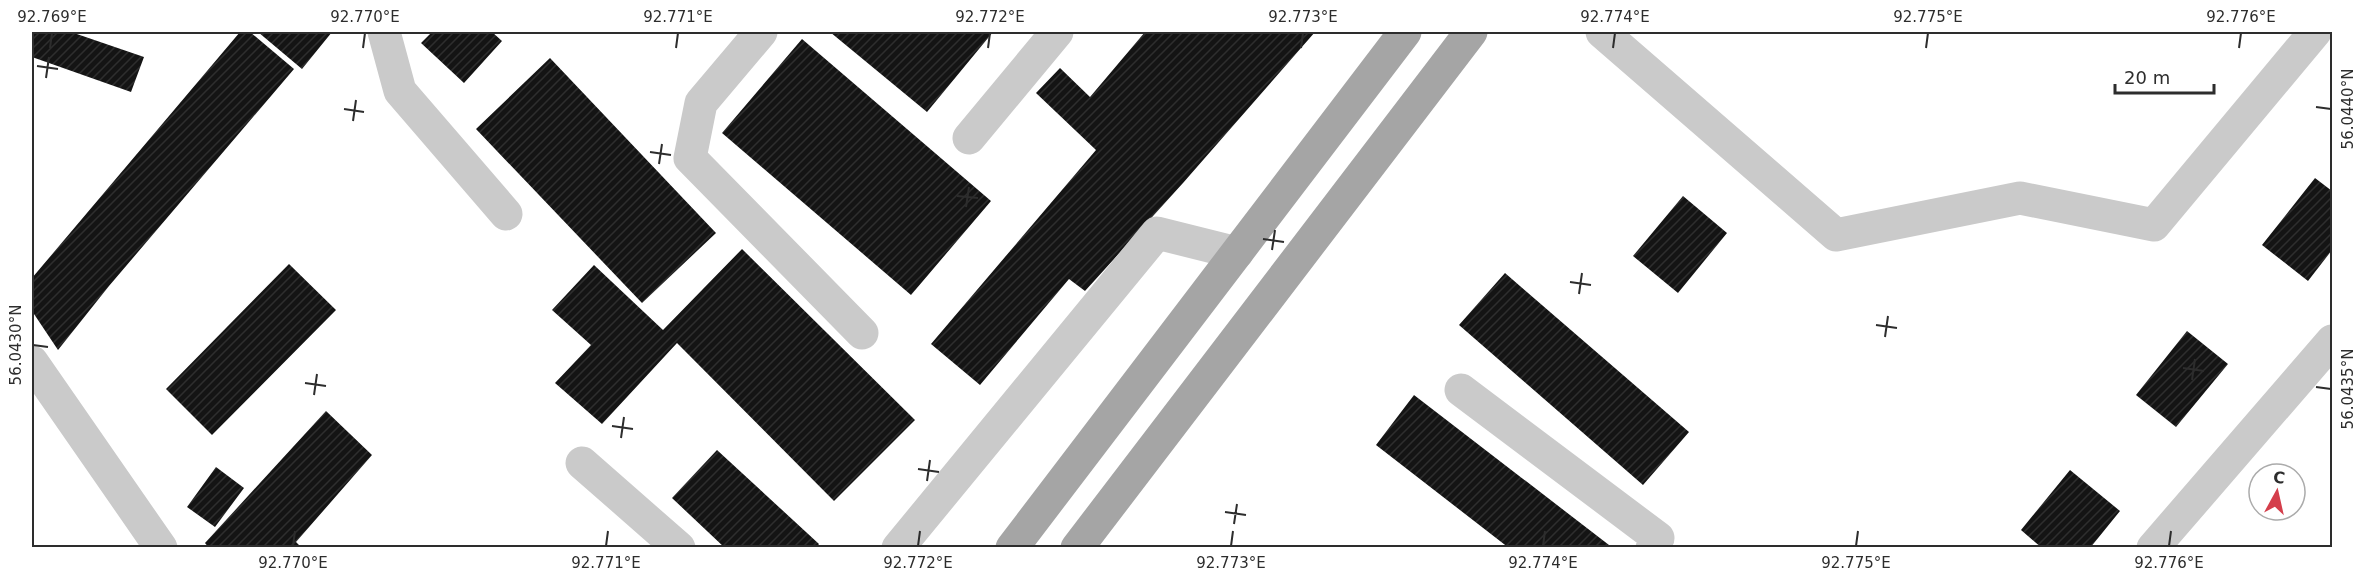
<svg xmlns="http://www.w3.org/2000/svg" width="2364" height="579" font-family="'DejaVu Sans',sans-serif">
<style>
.building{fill:url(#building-hatch)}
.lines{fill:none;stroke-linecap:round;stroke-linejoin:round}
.minor{stroke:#cacaca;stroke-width:33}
.major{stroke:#a5a5a5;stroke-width:33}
.ticks{fill:none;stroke:#2d2d2d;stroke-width:2}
.neatline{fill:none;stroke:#2d2d2d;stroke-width:2}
.ticks-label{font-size:15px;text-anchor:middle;fill:#2d2d2d}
</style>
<defs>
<pattern id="building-hatch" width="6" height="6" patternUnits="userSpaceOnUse" patternTransform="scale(1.5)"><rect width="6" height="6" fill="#141414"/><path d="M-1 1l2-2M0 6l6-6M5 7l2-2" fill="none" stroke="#2e2e2e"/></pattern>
</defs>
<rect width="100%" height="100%" fill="#fff"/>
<path class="building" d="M32,32H71L144,57L131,92L32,57Z
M240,32H250L294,69L109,286L58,350L32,311V278Z
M258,32H332L302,69Z
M432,32H492L502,41L464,83L421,43Z
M830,32H993L927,112Z
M1145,32H1315L1183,183L1085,291L1069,279L980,385L931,344L1096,150L1036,93L1060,68L1090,97Z
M802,39L991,201L911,295L722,133Z
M550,58L716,233L642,303L476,129Z
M2315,178L2332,191V250L2308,281L2262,245Z
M1683,196L1727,233L1678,293L1633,256Z
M742,249L915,420L834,501L677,343L602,424L555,383L591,345L552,310L594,265L663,330Z
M289,264L336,310L212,435L166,389Z
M1505,273L1689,432L1643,485L1459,325Z
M2187,331L2228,364L2176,427L2136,395Z
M1414,395L1609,545L1608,548H1509L1376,445Z
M326,411L372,455L296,542L302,548H209L205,543Z
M717,450L819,544L816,548H725L672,498Z
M216,467L244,488L215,527L187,507Z
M2070,470L2120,511L2090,548H2042L2021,530Z"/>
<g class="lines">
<path class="minor" d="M384,32L400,91L506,214
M761,32L701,103L690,158L862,333
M1602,32L1836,235L2020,198L2154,225L2315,32
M969,138L1057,32
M32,362L161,548
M1461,390L1658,538L1652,548
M582,463L679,548
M898,548L1157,233L1237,253
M2153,548L2332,341"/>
<path class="major" d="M1012,548L1405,32
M1077,548L1471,32"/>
</g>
<path class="ticks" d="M50,48L52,33M363,48L365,33M676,48L678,33M988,48L990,33M1301,48L1303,33M1613,48L1615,33M1926,48L1928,33M2239,48L2241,33M37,66L58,69M46,78L49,57M2316,107L2331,109M344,109L364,112M353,121L356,100M650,152L671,155M659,164L662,144M957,196L978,198M966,207L969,187M1263,239L1284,242M1272,250L1275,230M1570,282L1591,285M1579,294L1582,273M1876,325L1897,328M1885,337L1888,316M33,345L48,347M2183,368L2204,371M2192,380L2195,359M305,383L326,386M2316,387L2331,389M314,395L317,374M612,426L633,429M621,438L624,417M918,469L939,472M927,481L930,460M1225,512L1246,515M1234,524L1237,504M293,546L295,531M606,546L608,531M918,546L920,531M1231,546L1233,531M1543,546L1545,531M1856,546L1858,531M2169,546L2171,531"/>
<rect width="2364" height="579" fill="none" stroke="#ffffff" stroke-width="66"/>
<g transform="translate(2277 492) rotate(8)"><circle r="28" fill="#ffffff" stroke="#ababab" stroke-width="1.5"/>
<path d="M0-4.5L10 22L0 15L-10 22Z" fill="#d43e4b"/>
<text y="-9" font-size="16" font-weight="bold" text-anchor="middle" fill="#2d2d2d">С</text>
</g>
<path d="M2115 84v9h99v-9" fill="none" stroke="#2d2d2d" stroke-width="3"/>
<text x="2124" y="84" font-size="18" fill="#2d2d2d" stroke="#ffffff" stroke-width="4.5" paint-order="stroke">20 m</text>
<rect x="33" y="33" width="2298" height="513" class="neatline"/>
<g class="ticks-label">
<text x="52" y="22">92.769°E</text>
<text x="365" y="22">92.770°E</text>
<text x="678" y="22">92.771°E</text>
<text x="990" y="22">92.772°E</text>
<text x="1303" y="22">92.773°E</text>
<text x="1615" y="22">92.774°E</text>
<text x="1928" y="22">92.775°E</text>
<text x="2241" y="22">92.776°E</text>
<text transform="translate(2348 109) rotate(-90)" y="5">56.0440°N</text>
<text transform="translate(16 345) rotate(-90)" y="5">56.0430°N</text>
<text transform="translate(2348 389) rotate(-90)" y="5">56.0435°N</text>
<text x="293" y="568">92.770°E</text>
<text x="606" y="568">92.771°E</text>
<text x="918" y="568">92.772°E</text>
<text x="1231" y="568">92.773°E</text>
<text x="1543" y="568">92.774°E</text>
<text x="1856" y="568">92.775°E</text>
<text x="2169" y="568">92.776°E</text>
</g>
</svg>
